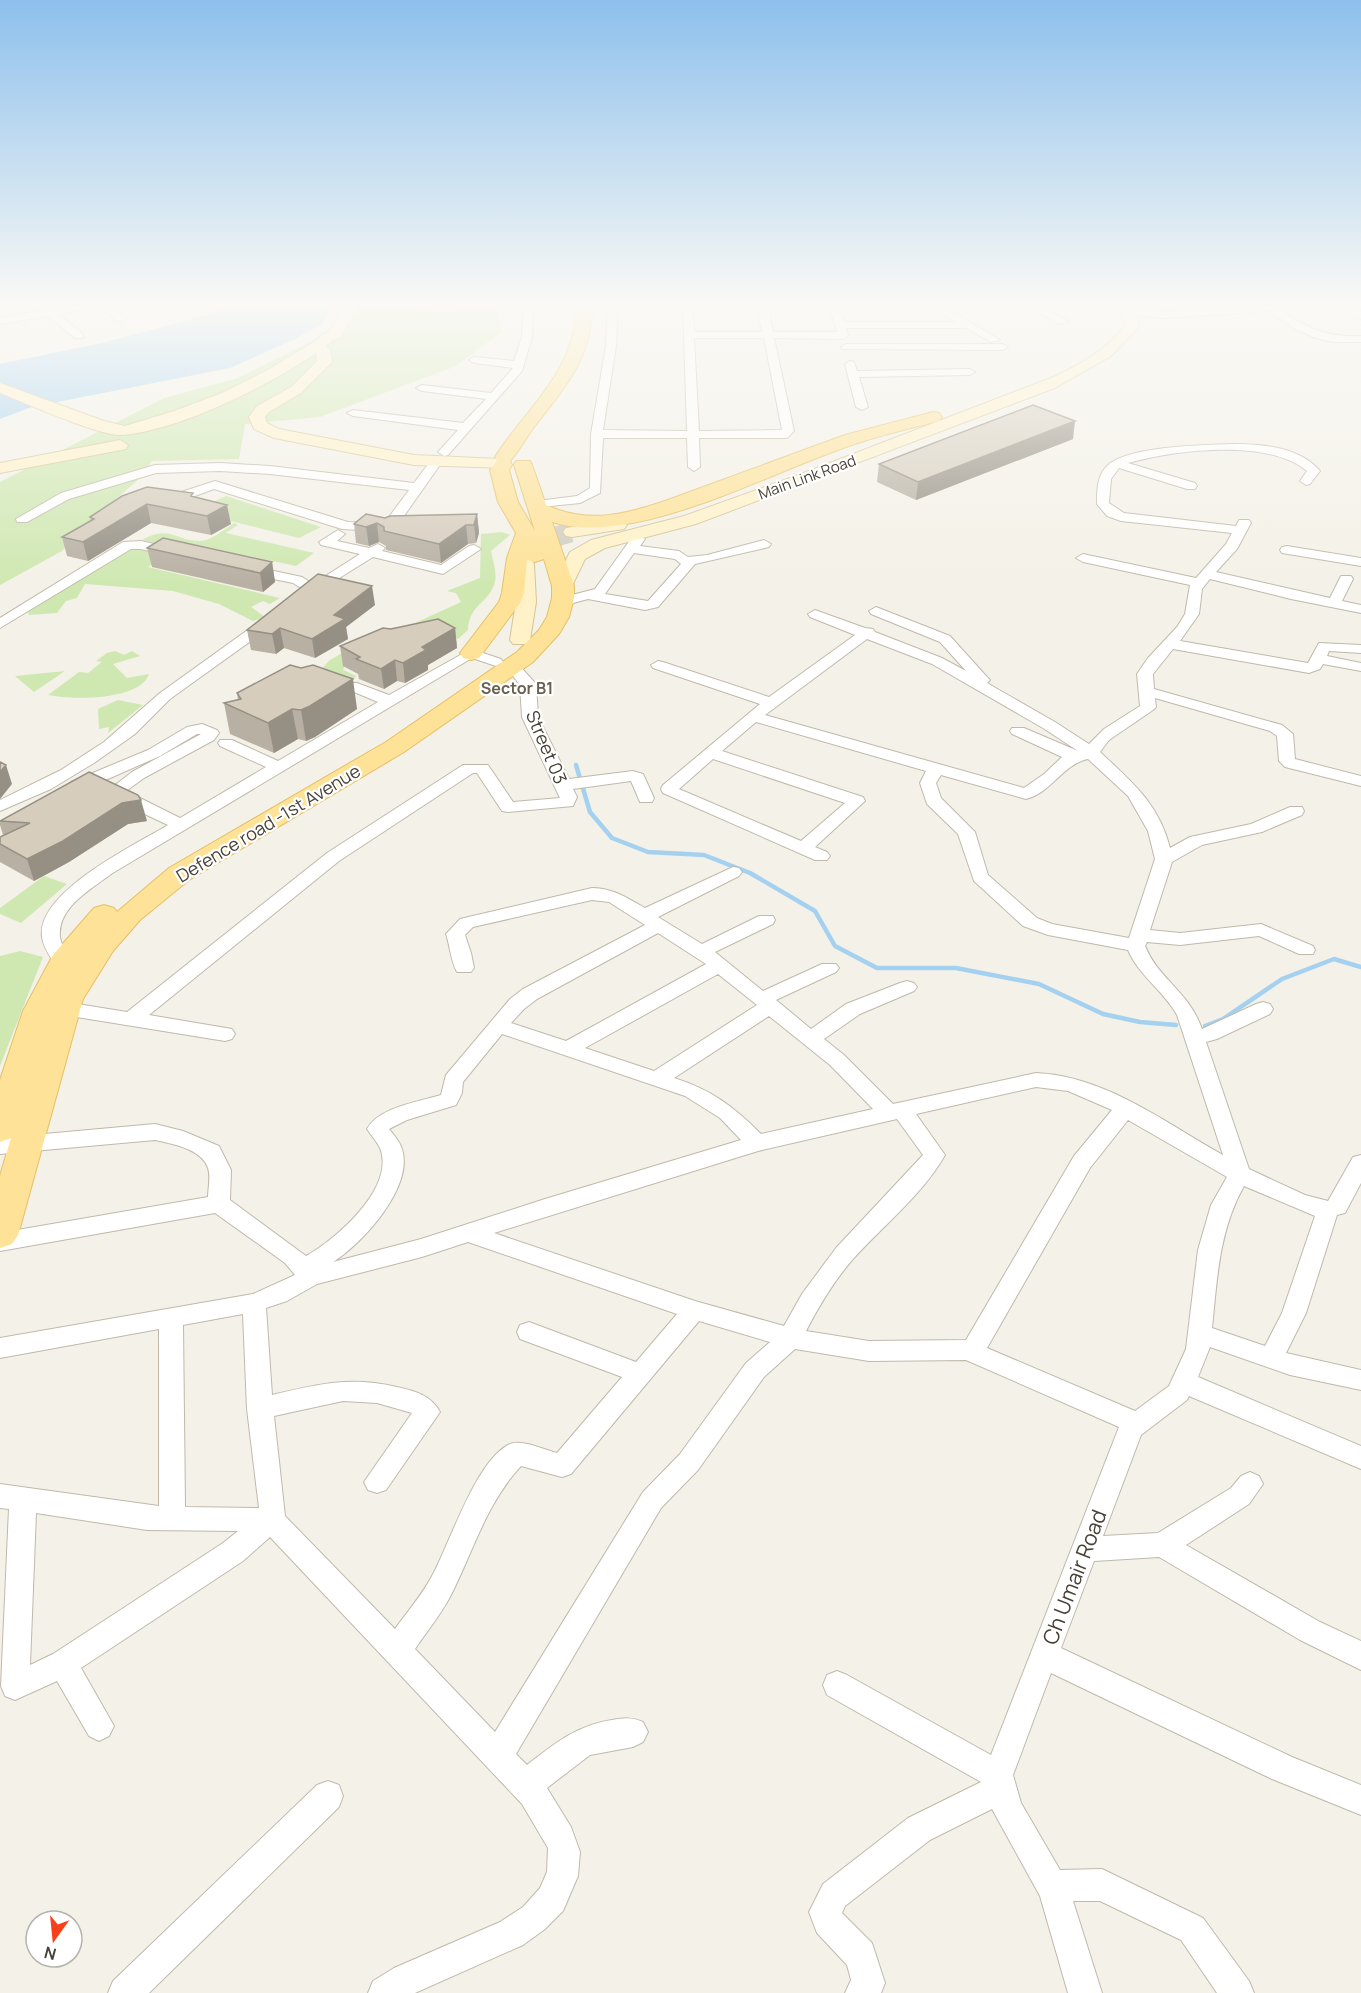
<svg xmlns="http://www.w3.org/2000/svg" width="1361" height="1993" font-family="Manrope,sans-serif">
<style>
.green{fill:#cfe8b1}
.water{fill:#a5d1f1}
.lines{fill:none;stroke-linecap:round;stroke-linejoin:round}
.stream{stroke:#a5d1f1;stroke-width:4.5}
.secondary-tunnel{stroke:#d2cec5;stroke-width:20;stroke-dasharray:20 10;stroke-linecap:butt}
.street-casing{stroke:#c0b9ab;stroke-width:2}
.secondary-casing{stroke:#d4c598;stroke-width:2}
.primary-casing{stroke:#e4c066;stroke-width:2}
.street{fill:#fff;fill-rule:evenodd}
.secondary{fill:#fff2c8;fill-rule:evenodd}
.primary{fill:#fee297;fill-rule:evenodd}
.wall{fill:#b8b0a3}
.shaded-wall{fill:#969084}
.building{fill:#d6cdbd;stroke:#969084;stroke-width:1.5}
.labels{text-anchor:middle;dominant-baseline:central;stroke-width:4.5;stroke-linejoin:round;paint-order:stroke}
.far-street-label{font-size:15px;fill:#484137;stroke:#fff}
.far-neighbourhood-label{font-size:16px;font-weight:bold;fill:#6b5f4e;stroke:#fff}
.street-label{font-size:18px;fill:#484137;stroke:#fff}
.near-street-label{font-size:21px;fill:#484137;stroke:#fff}
</style>
<rect width="100%" height="100%" fill="#f4f1e8"/>
<path class="green" d="M338,305H423L432,312L497,308L501,332L456,366L320,417L245,424L239,459L152,461L137,481L111,503L62,551L0,585V482L164,398L238,378L316,339L342,321Z
M226,496L321,527L299,538L199,513L197,509Z
M234,523L238,525L226,533L314,553L296,566L193,544L181,549L142,540C171,524 176,542 201,541C212,540 225,529 234,523Z
M502,532L510,535L491,551C493,562 498,574 494,585C487,604 469,605 468,630L458,639L443,636L347,660L343,670L357,676L338,688L315,676L330,660L382,630L415,623L461,602L456,593L447,591L480,578L481,534Z
M131,547L167,554L148,567L280,598L270,604L263,601L251,607L265,617L253,621L219,604L173,591L85,584L77,598L66,601L57,613L29,615L28,612Z
M115,651L124,655L132,651L140,656L113,664L127,678L149,674C140,701 72,700 48,695L79,672L88,673L102,662L96,661L107,653Z
M65,671L34,692L15,676Z
M118,700L143,705L108,733L109,727L99,729L98,709Z
M44,876L67,884L21,923L0,914V908Z
M20,951L43,957L0,1066V956Z"/>
<path class="water" d="M222,305L329,306L322,324L295,339L230,368L32,407L0,419V364L102,343L215,313Z"/>
<g class="lines">
<path class="stream" d="M576,765L590,812L612,838L648,852L704,855L750,873L815,911L835,946L877,968H956L1039,984L1103,1014L1140,1022L1176,1025
M1205,1026L1223,1019L1282,979L1334,959L1361,967"/>
<path class="secondary-tunnel" d="M527,554L541,541L572,532"/>
<g class="street-casing">
<path id="street" d="M75,305H97L92,308L58,314L83,334V338H75L48,316L0,324V318Z
M99,305H110L126,319L117,321Z
M524,305H534L532,337L522,371L448,455L444,456L438,452L458,430L353,416L347,413L353,410L463,423L486,399L422,391L416,388L422,385L491,393L513,368L474,363L469,360L474,357L514,361L522,337Z
M608,305H618L616,346L603,430L687,431L683,305H693L694,332H762L757,305H767L773,332H837L829,305H874L869,308H840L844,322H955L928,305H940L1000,340L991,342L966,328H846L848,336L843,339L774,338L794,431L787,438H699L700,467L694,471L688,467L687,438H603L600,493L580,503L530,508L529,505L530,502L577,496L590,488L591,434L606,346ZM694,338H764L782,430L699,431Z
M1025,305H1038L1069,322L1060,324Z
M1272,305C1303,325 1322,338 1361,336V342H1332L1316,338L1295,329L1268,311L1163,318L1128,313L1123,310L1128,307L1163,312Z
M1338,305H1350L1361,312V319Z
M846,344H1003L1008,347L1003,350L842,349L841,347Z
M850,361L854,362L857,371L970,369L975,372L970,375L859,377L868,407L862,410L856,407L845,364Z
M1233,444C1262,444 1300,447 1320,471L1310,484L1306,485L1300,481L1307,471C1268,438 1175,450 1128,463L1195,483L1197,486L1195,489H1187L1119,468L1111,479L1109,503L1124,513L1236,526L1239,520H1249L1251,523L1237,549L1216,572L1330,598L1341,576H1351L1353,579L1342,601L1361,605V613L1291,599L1210,579L1202,589L1199,614L1180,641L1308,663L1319,643L1361,645V653L1329,651L1327,656L1361,663V671L1323,664L1320,669L1309,673L1173,649L1153,674L1154,689L1282,725L1293,734L1295,759L1361,776V786L1285,767L1279,761L1277,736L1270,731L1155,698L1156,707L1153,710L1109,740L1100,752C1132,782 1159,804 1170,848L1190,837L1251,824L1290,807H1302L1304,811L1302,815L1262,832L1202,845L1172,862L1150,930L1180,933L1261,924L1313,946L1315,950L1313,954H1299L1259,936L1180,945L1147,942L1145,946C1159,980 1188,990 1202,1029L1256,1004L1263,1002L1270,1004L1273,1009L1270,1014L1217,1039L1206,1042L1249,1169L1305,1195L1328,1201L1353,1157L1361,1155V1183L1345,1213L1337,1215L1306,1313L1286,1353L1361,1370V1390L1290,1375L1210,1347L1198,1377L1361,1446V1469L1189,1396L1187,1400L1141,1435L1103,1536L1158,1533L1231,1488L1241,1476L1250,1472L1259,1476L1263,1484L1249,1504L1186,1545L1320,1622L1361,1641V1670L1300,1640L1159,1557L1094,1561L1061,1648L1292,1757L1361,1785V1815L1272,1779L1051,1673L1013,1775L1021,1803L1060,1870L1102,1869L1203,1918L1249,1981L1254,1993H1217L1181,1940L1100,1901H1073L1102,1993H1068L1040,1896L992,1809L930,1840L845,1906L842,1913L872,1943L885,1983L881,1993H845L851,1980L847,1965L817,1933L809,1912L823,1884L908,1818L981,1782L827,1695L823,1685L827,1675L837,1671L847,1675L991,1755L1119,1427L966,1360L869,1361L795,1349L764,1377L698,1470L661,1508L516,1754L527,1765C554,1744 577,1725 612,1720C624,1718 632,1717 643,1722L648,1732L643,1742L633,1747L590,1755L547,1788L571,1827L580,1852L578,1876L563,1911L545,1929L523,1945L415,1993H368L373,1981L394,1968L500,1922L523,1907L540,1888L547,1872L548,1848L522,1804L270,1537L243,1561L81,1668L114,1726L109,1736L99,1741L89,1736L57,1681L15,1700L5,1696L1,1686L9,1509L0,1508V1484L159,1506V1329L0,1358V1338L253,1294L295,1275L285,1263L215,1213L0,1251V1233L208,1197C208,1189 211,1177 208,1168C202,1149 173,1144 155,1140L0,1154V1138L155,1124L183,1131L219,1146L231,1170L230,1200L306,1256C335,1240 396,1188 380,1148C377,1142 371,1135 367,1129C379,1107 418,1102 441,1095L446,1075L510,999L523,989L645,925L609,902L592,900L473,927L465,935L471,953L474,968L471,972H457C451,962 450,946 446,934L460,919L592,888C613,888 627,898 645,908L733,867L739,868L742,872L739,876L658,917L702,944L759,916H773L775,920L773,924L715,952L763,991L822,964H836L839,968L836,972L776,1000L811,1029L846,1004L900,983L907,981L914,983L917,987L914,991L860,1014L824,1039L844,1055L893,1104L1036,1073C1105,1076 1164,1122 1223,1155L1177,1015C1164,991 1139,976 1128,950L1048,935L1023,926L974,881L958,834L927,804L920,783L926,771L756,722L722,751L863,797L865,801L815,847L827,852L830,856L827,860H815L663,793L661,789L663,785L760,704L653,668L651,665L658,661L663,662L769,697L855,635L810,617L808,614L815,610L865,628L873,629L875,632L942,658L966,671L940,642L871,614L869,611L876,607L950,636L987,677L990,680L987,683L1055,722L1089,744L1104,729L1140,706L1137,674L1148,658L1177,627L1185,614L1190,585L1083,562L1076,558L1083,554L1196,578L1226,544L1232,533L1121,521L1107,516L1097,504C1097,490 1097,475 1108,465C1130,446 1204,445 1233,444ZM867,639L932,664L1043,728L1078,751L1024,728H1012L1010,731L1012,734L1062,757L1044,774L1024,788L765,715ZM713,759L845,803L801,841L679,789ZM1088,759L1128,796L1148,831L1155,859L1129,938L1052,924L1037,918L988,875L975,832L941,798L936,783L941,775L1026,799C1051,793 1063,764 1088,759ZM658,933L706,964L566,1041L511,1023L524,1009L537,999ZM718,974L757,1005L654,1071L585,1048ZM769,1016L830,1065L873,1109L761,1134C734,1107 712,1090 674,1078ZM502,1034L685,1096L720,1118L741,1140L545,1199L421,1239L333,1262C363,1243 414,1187 402,1149C400,1142 394,1135 389,1129L407,1120L456,1105L462,1093L463,1082ZM1036,1087L1068,1091L1112,1110L1074,1156L966,1340L869,1341L806,1331C819,1306 835,1279 854,1258C884,1225 923,1194 945,1155L916,1114ZM897,1119L923,1155L836,1248L802,1294L784,1326L695,1301L494,1233L758,1151ZM1128,1120L1227,1177L1211,1205L1198,1250L1186,1349L1169,1386L1135,1411L987,1348L1090,1168ZM1244,1186L1315,1216L1282,1313L1265,1346L1212,1328C1217,1279 1219,1230 1244,1186ZM468,1242L677,1314L636,1362L529,1322L520,1325L517,1332L520,1339L622,1377L557,1453C544,1450 520,1438 508,1445C475,1463 450,1543 432,1576C422,1595 407,1612 395,1629L285,1516L274,1416L343,1401L377,1403L412,1413L364,1482L368,1490L377,1493L386,1490L440,1412C431,1395 415,1391 397,1387C350,1376 318,1384 272,1395L266,1308L287,1301L317,1284L422,1257ZM243,1314L247,1409L259,1508L185,1507L183,1325ZM699,1321L770,1342L746,1363L680,1454L643,1492L495,1732L415,1649C427,1631 443,1612 453,1591C474,1548 488,1501 521,1466L562,1477L571,1474ZM36,1513L147,1530L238,1531L223,1543L53,1654L30,1665Z
M436,458L442,462L399,523L377,531L342,529L214,489L173,504L167,505L161,501L163,498L215,481L348,522L375,523L389,517L409,490L270,474L220,471L156,473L69,499L27,522H17L16,519L61,493L155,465L220,463L270,466L414,483L432,459Z
M338,530L345,534L337,541L369,548L378,544L385,548L382,551L441,565L469,546L474,545L481,549L443,574L373,557L312,595L293,583L245,573L243,570L250,566L302,577L313,584L360,554L321,545L319,542Z
M638,535L645,539L640,546L679,551L688,557L707,555L764,540L771,544L769,547L695,564L658,607L645,610L588,599L562,606L557,605L555,602L557,599L595,589L633,536ZM634,553L675,559L681,564L648,601L605,594Z
M141,541L180,550L182,553L175,557L141,549H131L0,628V618L123,542Z
M1287,546L1361,558V566L1282,553L1280,550L1282,547Z
M268,618L275,622L273,625L170,699L135,734L94,763L51,789L0,811V800L61,770L104,742L160,693L263,619Z
M471,649L501,659L503,662L496,666L472,658L111,874C92,889 57,907 60,937C61,946 68,954 73,962L70,966H56C51,958 43,947 42,937C36,892 135,845 168,825L119,802L112,797L110,789L132,772L201,734H197L160,756L83,790H71L69,786L71,782L148,750L187,727L202,724L217,730L219,733L214,740L144,778L126,791L180,818L266,767L220,746L218,743L220,740H232L278,761L378,702L347,689L344,686L347,683H357L389,695Z
M512,662L517,663L536,684L538,717L569,779L633,771L643,774L654,798L652,802H640L631,781L573,789L577,797L573,806L508,812L502,811L477,773H473L339,861L149,1015L232,1029L235,1034L232,1039L225,1041L58,1014L55,1009L58,1004L65,1002L127,1012L327,853L463,765H488L513,802L560,798L522,717L520,685L505,666Z
M328,1781L339,1785L343,1796L339,1807L149,1993H108L113,1981L317,1785Z"/>
</g>
<g class="secondary-casing">
<path id="secondary" d="M345,305H359L340,338L333,340L326,346L330,350L332,362L301,393L269,412L265,417L267,423L279,429L414,455L500,459L506,460L508,464L506,468L414,465L274,438L254,429L249,417L257,406L291,387L317,361L316,353C268,386 180,430 122,435C99,436 25,403 0,393V383L104,421L125,426L174,411L222,393L268,370L314,342L323,334L329,332Z
M1117,305H1131L1138,317L1139,326L1137,329L1111,356L1055,388L696,524L605,548L585,559L570,590H556L553,586L570,552L591,540L684,516L801,474L1056,376C1082,363 1107,349 1125,326L1124,317Z
M120,440L128,445L126,449L0,473V463Z
M618,520L624,521L627,525L624,529L572,537L566,536L563,532L566,528L572,527Z
M525,558L532,560L534,564L536,602L530,640L527,644H513L510,640L516,602V564L518,560Z"/>
</g>
<g class="primary-casing">
<path id="primary" d="M576,305H592C593,357 564,389 534,427C526,438 519,451 510,461L512,465L509,470L518,502L535,531L514,465L516,461H530L532,465L546,505C588,524 623,515 665,501L845,435L933,412L939,413L942,417L939,421C902,430 866,439 830,453C756,480 628,547 552,522L574,586V598L569,617L559,634L533,662L404,752L189,880L140,920L113,951L83,999L18,1235L12,1244L0,1248V1176L11,1138L0,1142V1080L23,1011L53,955L94,908L104,905L114,908L117,912L169,868L386,742L517,652L539,630L547,617L552,598V586L544,559L535,562L527,560L524,593L520,603L479,658L471,660L463,658L460,653L499,602L502,593L507,558L516,533L498,502L490,470L497,461L495,457C528,406 577,370 576,305Z"/>
</g>
<use href="#street" class="street"/>
<use href="#secondary" class="secondary"/>
<use href="#primary" class="primary"/>
</g>
<path class="wall" d="M1073,439L916,500L877,482L879,464Z
M122,496H194L231,524L211,535L151,523L88,561L67,556L62,537L91,521L90,517Z
M477,514L479,533L476,543L468,544L441,563L386,550V546L379,542L369,546L356,543L354,524L385,518Z
M147,548L272,562L275,582L263,592L152,567Z
M375,605L346,627L348,639L315,658L284,648L276,654L251,650L247,630Z
M455,628L457,648L428,665V670L405,683L397,681L384,689L359,679L358,674L343,666L340,646L391,629Z
M237,693L357,709L315,737L306,741L298,739L274,753L230,734L224,703L238,700Z
M0,821H147L128,824L69,862L34,881L0,862V837L3,835L0,825Z"/>
<path class="shaded-wall" d="M1075,421L1073,439L916,500L918,482Z
M147,504L151,523L88,561L83,542Z
M227,505L231,524L211,535L207,516Z
M477,514L479,533L476,543L474,525Z
M377,523L379,542L369,546L366,527Z
M466,525L468,544L441,563L439,544Z
M272,562L275,582L263,592L260,573Z
M372,586L375,605L346,627L348,639L315,658L312,639L334,615Z
M280,628L284,648L276,654L272,634Z
M455,628L457,648L428,665V670L405,683L403,663L422,647Z
M395,660L397,681L384,689L381,669Z
M353,679L357,709L315,737L306,741L301,710Z
M292,709L298,739L274,753L268,723Z
M6,765L12,784L0,799V772Z
M141,800L147,821L128,824L69,862L34,881L27,859L122,803Z"/>
<path class="building" d="M1033,405L1075,421L918,482L879,464Z
M147,487L193,493L191,496L227,505L207,516L147,504L83,542L62,537L94,519L90,517L122,496Z
M366,514L385,518L390,516L477,514L474,525H466L439,544L384,531V527L377,523L366,527L354,524Z
M163,538L272,562L260,573L147,548Z
M318,574L372,586L334,615L345,619L312,639L280,628L272,634L247,630Z
M438,619L455,628L422,647L426,650L403,663L395,660L381,669L356,659L360,657L340,646L383,628L391,629Z
M290,665L301,668L313,665L353,679L310,706L301,710L292,709L268,723L224,703L241,699L237,693Z
M0,762L6,765L0,772Z
M89,772L138,795L141,800L122,803L63,841L27,859L0,844V837L30,823L0,821Z"/>
<linearGradient id="sky" x2="0" y2="1"><stop stop-color="#8dc0ec"/><stop offset="0.52" stop-color="#faf9f5"/><stop offset="1" stop-color="#faf9f5" stop-opacity="0"/></linearGradient>
<rect width="1361" height="584" fill="url(#sky)"/>
<g class="labels">
<g class="far-street-label">
<text transform="translate(807 477) rotate(-20)">Main Link Road</text>
</g>
<g class="far-neighbourhood-label">
<text x="517" y="688">Sector B1</text>
</g>
<g class="street-label">
<text transform="translate(547 747) rotate(67)">Street 03</text>
<text transform="translate(268 823) rotate(-31)">Defence road -1st Avenue</text>
</g>
<g class="near-street-label">
<text transform="translate(1074 1577) rotate(-69)">Ch Umair Road</text>
</g>
</g>
<g transform="translate(54 1939) rotate(195)"><circle r="28" fill="#ffffff" stroke="#b6b3af" stroke-width="1.5"/>
<path d="M0-4.5L10 22L0 15L-10 22Z" fill="#fa3e19"/>
<text y="-9" font-size="16" font-weight="bold" text-anchor="middle" fill="#484137">N</text>
</g>
</svg>
